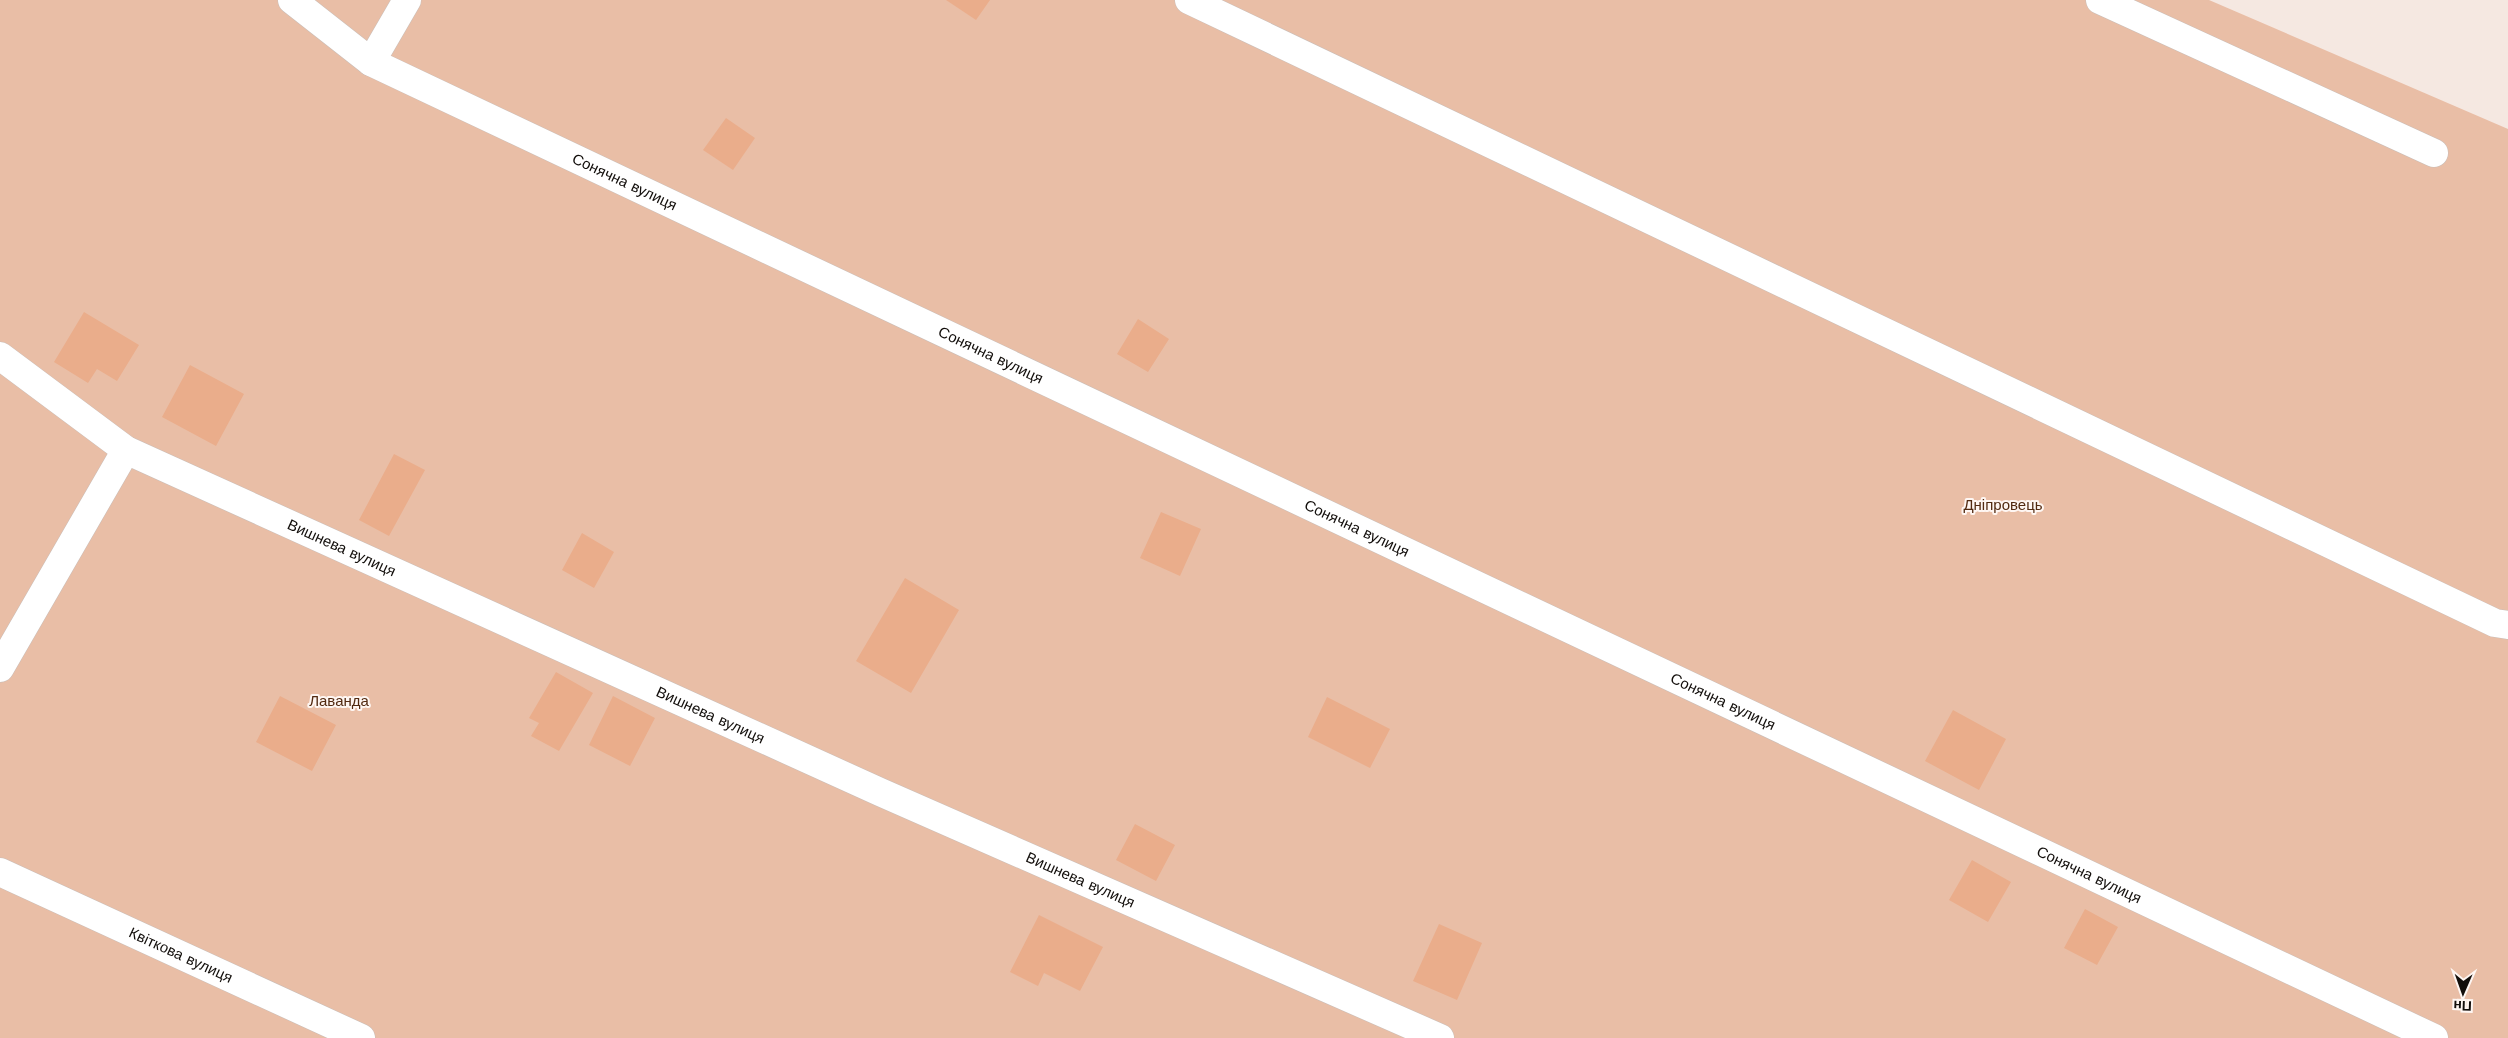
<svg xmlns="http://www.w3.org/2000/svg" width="2508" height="1038" font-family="'Work Sans',sans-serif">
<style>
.green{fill:#e9bea6}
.building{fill:#eaad8b}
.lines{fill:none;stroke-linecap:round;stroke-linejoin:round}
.minor-casing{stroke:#cabeb8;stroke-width:29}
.minor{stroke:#fff;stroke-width:28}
.labels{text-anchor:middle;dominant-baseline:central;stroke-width:4;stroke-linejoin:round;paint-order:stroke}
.street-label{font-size:15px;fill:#120e0b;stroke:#fef6f2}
.park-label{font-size:15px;fill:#522a11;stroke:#fef6f2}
</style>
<rect width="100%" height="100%" fill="#f5e8e1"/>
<path class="green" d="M0,0H2209L2508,129V1038H0Z"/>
<path class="building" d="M946,0H990L976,20Z
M726,118L755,138L733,170L703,150Z
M84,312L139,345L117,381L97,369L88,383L54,362Z
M1138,319L1169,339L1148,372L1117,354Z
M190,365L244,394L216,446L162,417Z
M394,454L425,470L389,536L359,520Z
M1161,512L1201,529L1180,576L1140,558Z
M582,533L614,552L594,588L562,570Z
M905,578L959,610L911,693L856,661Z
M556,672L593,693L559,751L531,736L539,723L529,718Z
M280,696L336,725L312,771L256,742Z
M613,696L655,718L630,766L589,745Z
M1327,697L1390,729L1370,768L1308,737Z
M1953,710L2006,739L1979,790L1925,761Z
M1135,824L1175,845L1156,881L1116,860Z
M1972,860L2011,882L1988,922L1949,900Z
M2085,909L2118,927L2097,965L2064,948Z
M1039,915L1103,947L1080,991L1044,973L1038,986L1010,972Z
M1439,924L1482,943L1457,1000L1413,981Z"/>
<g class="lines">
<g class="minor-casing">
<g id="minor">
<path id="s1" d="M292,0L371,62L2434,1038"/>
<path d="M1189,0L2495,623L2508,625"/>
<path d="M2100,0L2434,153"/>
<path d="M371,62L407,0"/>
<path id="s2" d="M0,356L126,450L880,792L1440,1038"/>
<path d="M0,668L126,450"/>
<path id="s3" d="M0,872L361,1038"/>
</g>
</g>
<use href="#minor" class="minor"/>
</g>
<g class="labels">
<g class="street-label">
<text stroke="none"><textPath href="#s1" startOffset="381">Сонячна вулиця</textPath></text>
<text stroke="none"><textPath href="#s1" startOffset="786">Сонячна вулиця</textPath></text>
<text stroke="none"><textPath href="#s1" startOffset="1191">Сонячна вулиця</textPath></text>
<text stroke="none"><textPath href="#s2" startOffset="394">Вишнева вулиця</textPath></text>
<text stroke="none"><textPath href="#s1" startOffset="1596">Сонячна вулиця</textPath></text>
<text stroke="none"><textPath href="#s2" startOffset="799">Вишнева вулиця</textPath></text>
<text stroke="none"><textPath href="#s1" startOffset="2001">Сонячна вулиця</textPath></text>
<text stroke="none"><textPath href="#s2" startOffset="1204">Вишнева вулиця</textPath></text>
<text stroke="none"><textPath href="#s3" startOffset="199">Квіткова вулиця</textPath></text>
</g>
<g class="park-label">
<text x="2003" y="505">Дніпровець</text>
<text x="339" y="701">Лаванда</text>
</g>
</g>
<g transform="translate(2463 993) rotate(182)" stroke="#fef6f2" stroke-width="4" paint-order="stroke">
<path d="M0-4L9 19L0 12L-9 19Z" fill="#120e0b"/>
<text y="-8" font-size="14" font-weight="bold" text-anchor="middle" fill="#120e0b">Пн</text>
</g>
</svg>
